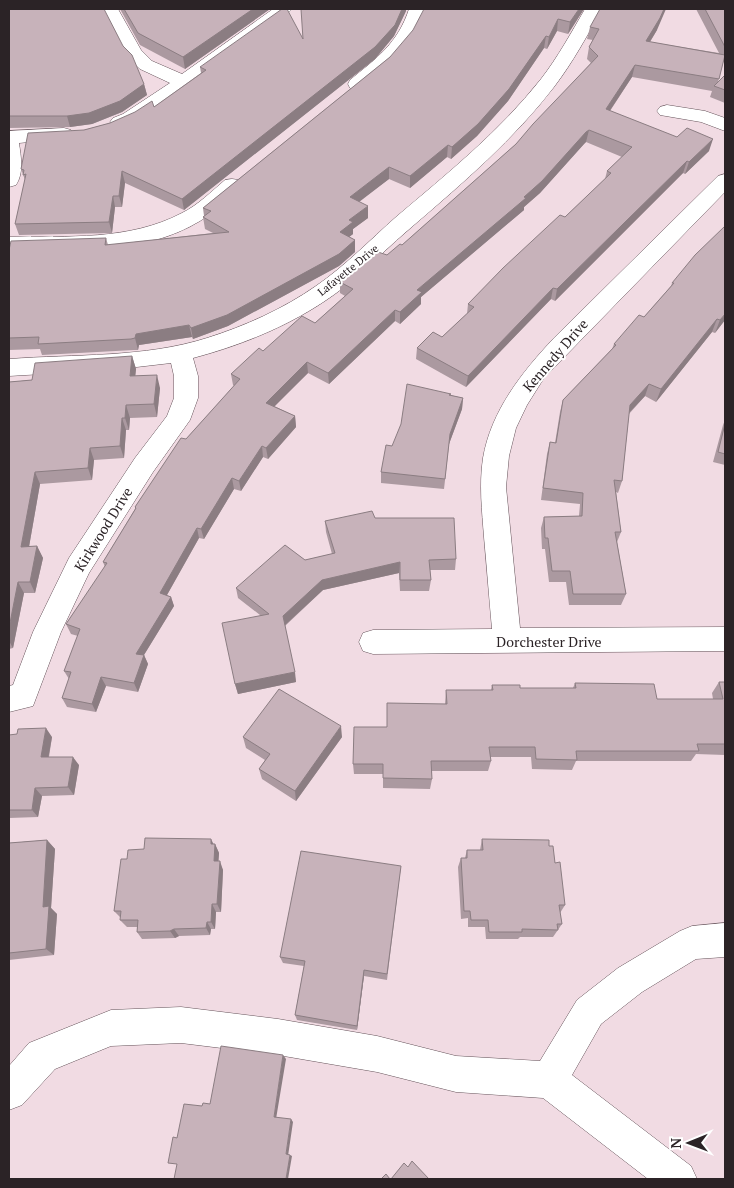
<svg xmlns="http://www.w3.org/2000/svg" width="734" height="1188" font-family="'PT Serif',serif">
<style>
.lines{fill:none;stroke-linecap:round;stroke-linejoin:round}
.minor-casing{stroke:#65535a;stroke-width:1}
.minor{fill:#fff;fill-rule:evenodd}
.wall{fill:#ab99a0}
.shaded-wall{fill:#8b7d82}
.building{fill:#c7b2ba;stroke:#8b7d82}
.labels{text-anchor:middle;dominant-baseline:central;stroke-width:4;stroke-linejoin:round;paint-order:stroke}
.far-street-label{font-size:11px;fill:#2b2326;stroke:#fff}
.street-label{font-size:14px;fill:#2b2326;stroke:#fff}
</style>
<rect width="100%" height="100%" fill="#f1dbe3"/>
<g class="lines">
<g class="minor-casing">
<path id="minor" d="M102,9H118L141,50L152,61L182,74L273,9H292L281,20L137,122L120,128L113,126L110,122L113,118L123,114L170,83L140,69L127,57Z
M409,9H426C423,17 421,24 417,32C409,47 379,82 362,88C358,90 355,89 350,88L348,84L350,80C377,58 398,43 409,9Z
M585,9H602C587,36 573,62 554,87C514,139 464,182 414,225C390,245 368,268 343,288C299,322 246,344 193,358L198,376V398L190,420L153,472L89,573L61,632L33,706L9,712V686L13,685L33,632L69,558L135,458L167,416L174,398V376L171,363L111,370L9,376V359C75,354 144,358 207,338C245,326 283,309 316,286C345,266 370,240 396,217C447,174 499,132 541,79C558,57 571,33 585,9Z
M667,105L705,111L725,118V131L701,122L660,115L657,111L660,107Z
M64,128L71,130L74,134L71,138L19,143C21,157 24,173 16,185L9,187V131Z
M725,174V192L544,378L527,405L516,428L509,456L506,487L520,628L725,627V651L373,654L363,651L359,642L363,633L373,630L492,629C489,598 487,568 484,537C482,511 479,485 483,458C491,411 522,372 554,338L718,176Z
M232,179L239,180L242,185L239,190C227,200 215,212 200,221C144,255 72,251 9,251V237C67,236 129,241 182,213C198,205 211,192 225,180Z
M725,923V957L696,959L642,992L601,1024L572,1075L691,1166L697,1179H648L543,1098L456,1092L377,1072L278,1055L181,1043L111,1046L55,1069L22,1105L9,1110V1066L29,1043L111,1010L181,1007L278,1019L377,1036L456,1056L540,1061L577,1000L618,968L680,931L692,926Z"/>
</g>
<use href="#minor" class="minor"/>
</g>
<path class="wall" d="M9,9L123,46L144,84L147,95L122,112L92,124L70,127L9,128Z
M120,9H270L185,69L140,45Z
M584,9L568,34L557,31L547,49L544,48L508,101L477,136L451,159L447,157L410,188L389,179L359,201L368,218L353,229V234L349,237L355,240V252L339,266L228,326L193,339L192,337L139,345L138,350H134L42,355L40,349L9,350V250L106,238L108,245L213,233L205,229L203,217L204,216L203,208L390,57Z
M696,9H725V63L723,62L718,82L725,75V103L710,97L712,91L632,77L610,111L709,151L685,174L683,173L555,301L551,299L466,387L416,359L417,348L442,337L467,314L468,304L565,217L605,179L607,171L622,157L586,142L584,144L540,193L524,207V210L421,297V304L400,324L395,321L329,384L308,373L274,406L295,416L296,427L268,459L263,457L241,491L234,489L204,539L199,538L167,595L171,597L174,606L144,655L148,664L138,692L106,686L96,712L67,707L62,698L69,679L64,671L78,636L71,634L66,624L105,567L103,562L135,509V507L186,439L234,386L233,385L231,374L263,351L315,323L345,296L340,293V282L387,255L402,245L516,144L591,63L587,59L589,47L593,40L587,39L590,27L657,30L650,42L719,53Z
M406,11L394,36L375,59L184,210L125,183L122,207H115L112,233L19,235L15,224L25,180L21,169L84,130L110,123L154,107L201,73L200,67Z
M672,283L725,320L715,333L712,332L656,402L645,396L629,414L622,481L618,493L616,492L621,532L617,542L626,594L621,605H569L566,582H549L545,549H542L541,528L544,517L579,516L580,504L541,500L547,454L550,442L555,443L560,412L563,400L612,349L614,344L644,317L671,286Z
M132,356L136,369L135,376L160,388L157,417L130,418L129,430H126L124,458L94,460L92,480L40,484L29,547L37,546L43,558L35,593H24L13,648L9,649V382L32,380Z
M451,394L450,395L463,398L462,409L449,444L444,489L381,483V472L392,446Z
M725,420V471V465L713,462L723,425Z
M375,518L456,559L455,570H430L431,580L429,591H400L399,573L323,590L285,626L296,682L238,694L235,684L260,615L238,598L236,588L305,560L332,554L326,532L325,521Z
M719,682H725V755L696,754L691,761H576L572,770L532,769L531,757H490L491,761L488,771H432V779L430,789L383,788V774H354L353,764L387,727L445,704L446,690H491L492,685L520,688H573L575,683L657,699H713L712,693Z
M9,735L52,737L49,757L79,765L74,795L42,796L38,817L9,818Z
M243,737H342L296,801L262,779L259,769L265,760L246,748Z
M482,839L549,846L555,863L565,905L560,913L562,924L553,937H520L518,939H486L485,927H468V918L461,919L458,867L461,858H465L467,850H480Z
M47,840L55,849L51,908L57,914L54,955L9,960V843Z
M215,844L219,853L218,861L223,870L221,912H216L215,929H211L210,935L179,936L175,938L142,939L137,932V927H127L120,920L121,918L114,911L127,859L144,849Z
M401,866L387,980L364,976L357,1030L297,1020L295,1015L304,966L283,963L280,957Z"/>
<path class="shaded-wall" d="M253,9H270L185,69L183,57Z
M402,9H406V11L394,36L375,59L184,210L182,199Z
M579,9H584L568,34L570,22Z
M664,9H666L657,30L643,53L646,41Z
M558,19L557,31L547,49L549,37Z
M546,36L544,48L508,101L477,136L451,159L452,147Z
M635,65L632,77L603,121L606,109Z
M144,84L147,95L122,112L92,124L70,127L67,116Z
M589,130L586,142L584,144L540,193L524,207V210L421,297V304L400,324V312L417,290L524,197L586,132Z
M713,139L709,151L685,174L689,162Z
M448,145L447,157L410,188V176Z
M687,161L683,173L555,301L557,289Z
M389,167V179L350,209V197Z
M122,171L125,183L122,207L119,196Z
M113,196L115,207L112,233L109,222Z
M368,206V218L353,229V234L340,244V232L349,220Z
M355,240V252L339,266L228,326L193,339L191,328Z
M553,288L551,299L466,387L468,376Z
M395,310V321L329,384L328,373Z
M725,314V320L715,333L720,320Z
M717,319L712,332L656,402L661,389Z
M189,325L192,337L139,345L138,350L135,338L136,334Z
M132,356L136,369L134,389L130,376Z
M307,362L308,373L267,414L266,403Z
M157,375L160,388L157,417L154,404Z
M649,384L645,396L625,417L630,405Z
M463,398L462,409L449,444L444,489L450,434Z
M126,405L130,418L129,430L125,418Z
M295,416L296,427L268,459L266,448Z
M122,418L126,430L124,458L120,446Z
M262,446L263,457L241,491L239,481Z
M90,448L94,460L92,480L88,468Z
M35,472L40,484L27,558L21,547Z
M232,478L234,489L204,539L201,529Z
M197,528L199,538L163,602L160,593Z
M37,546L43,558L35,593L30,582Z
M400,562L399,573L323,590L284,626L283,616L322,580Z
M18,582L24,593L13,648L9,641V628Z
M171,597L174,606L139,663L136,654Z
M144,655L148,664L138,692L134,683Z
M295,672L296,682L238,694L235,684Z
M101,677L106,686L96,712L92,704Z
M341,726L342,737L296,801L295,791Z
M46,728L52,737L47,765L41,757Z
M73,757L79,765L74,795L68,787Z
M35,788L42,796L38,817L32,810Z
M211,839L215,847V844L219,853L218,870L214,861L211,844Z
M47,840L55,849L51,908L57,914L54,955L46,949L43,907Z
M220,861L223,870L221,912L217,904Z
M212,904L216,912L215,929L211,922Z
M207,922L211,929L210,935L206,928Z
M174,929L179,936L175,938L170,931Z
M364,970V976L357,1030V1026Z
M283,1055L286,1059L276,1119L274,1117Z
M291,1119L293,1122L288,1156L286,1154Z
M290,1155L292,1156L288,1179H286Z"/>
<path class="building" d="M9,9H104L123,46L132,55L144,84L120,101L89,113L67,116H9Z
M124,9H253L183,57L138,33Z
M282,9H287L303,39L301,9H402L395,25L375,47L182,199L122,171L119,196H113L109,222L15,224L26,174L23,175L24,170L21,169L28,133L84,130L110,123L135,112L152,101L154,107L206,70L200,67Z
M424,9H579L570,22L558,19L549,37L546,36L509,89L478,124L452,147L448,145L410,176L389,167L350,197L368,206L349,220L353,222L340,232L355,240L339,254L227,315L191,328L189,325L136,334L135,338L131,339L38,344L39,337L9,338V250L11,241L106,238L105,245L229,232L203,217L211,211L203,208L390,57L413,30Z
M600,9H664L660,18L646,41L725,55L719,79L635,65L606,109L677,137L687,128L713,139L689,162L687,161L557,289L553,288L468,376L417,348L433,332L442,337L474,307L468,304L503,268L560,215L565,217L611,173L607,171L632,147L589,130L586,132L542,181L524,197L526,198L417,290L422,292L400,312L395,310L328,373L307,362L266,403L295,416L266,448L262,446L239,481L232,478L201,529L197,528L160,593L171,597L136,654L144,655L134,683L101,677L92,704L62,698L71,672L64,671L80,629L66,624L107,563L103,562L136,508L135,507L181,438L186,439L240,379L231,374L259,348L263,351L302,316L315,323L353,289L340,282L345,277L375,251L387,255L400,244L402,245L516,144L533,124L598,56L589,47L599,29L590,27Z
M705,9H725V47Z
M725,75V90L714,86Z
M725,226V314L720,320L717,319L661,389L649,384L630,405L622,481L614,480L621,532H615L626,594H573L570,571H552L548,538H545L544,517L582,516L583,493L543,488L550,442L556,443L563,400L616,345L614,344L639,315L644,317L674,283H672L695,255Z
M132,356L130,376L157,375L154,404L126,405L125,418H122L120,446L90,448L88,468L35,472L21,547L37,546L30,582H18L9,628V382L32,380L35,363Z
M407,384L451,394L449,395L463,398L450,434L445,479L381,472L386,445L392,446L401,424Z
M725,424V454L718,452Z
M372,511L375,518H454L456,559L429,560L431,580H400V562L322,580L283,616L295,672L235,684L222,623L269,614L236,588L285,545L305,560L335,553L325,521Z
M719,682H725V744H697L699,751H576L577,760L536,759L535,747H489L491,761H431L432,779L383,778V764H353L354,727H387V703L447,704L446,690H493L492,685H520V688H576L575,683L654,684L657,699H723Z
M279,689L341,726L295,791L259,769L270,754L243,737Z
M46,728L41,757H73L68,787L35,788L32,810H9V735L17,734L18,729Z
M145,838L211,839V844H215L214,861H220L217,904H212L211,922H207L206,928L174,929L170,931L137,932L138,920H120L121,911H114L121,859H127L128,850L144,849Z
M482,839L549,840V846H553L555,863L560,862L565,905H559L562,924H557L558,930L522,929V932H489L488,920H471L470,911H464L461,858H467V850H483Z
M47,840L43,907L49,906L46,949L9,953V843Z
M301,851L401,866L387,974L364,970L357,1026L295,1015L305,961L280,957Z
M221,1046L283,1055L274,1117L291,1119L286,1154L290,1155L286,1179H174L177,1164L168,1163L173,1137L177,1138L184,1104L202,1106L203,1103L210,1104Z
M412,1161L429,1179H391L404,1163L408,1167Z
M386,1174L390,1179H381Z"/>
<g class="labels">
<g class="far-street-label">
<text transform="translate(348 270) rotate(-39)">Lafayette Drive</text>
</g>
<g class="street-label">
<text transform="translate(555 355) rotate(-49)">Kennedy Drive</text>
<text transform="translate(103 529) rotate(-58)">Kirkwood Drive</text>
<text x="549" y="641">Dorchester Drive</text>
</g>
</g>
<rect width="734" height="1188" fill="none" stroke="#2b2326" stroke-width="20"/>
<g transform="translate(689 1143) rotate(269)" stroke="#ffffff" stroke-width="4" paint-order="stroke">
<path d="M0-4L9 19L0 12L-9 19Z" fill="#2b2326"/>
<text y="-8" font-size="14" font-weight="bold" text-anchor="middle" fill="#2b2326">N</text>
</g>
</svg>
